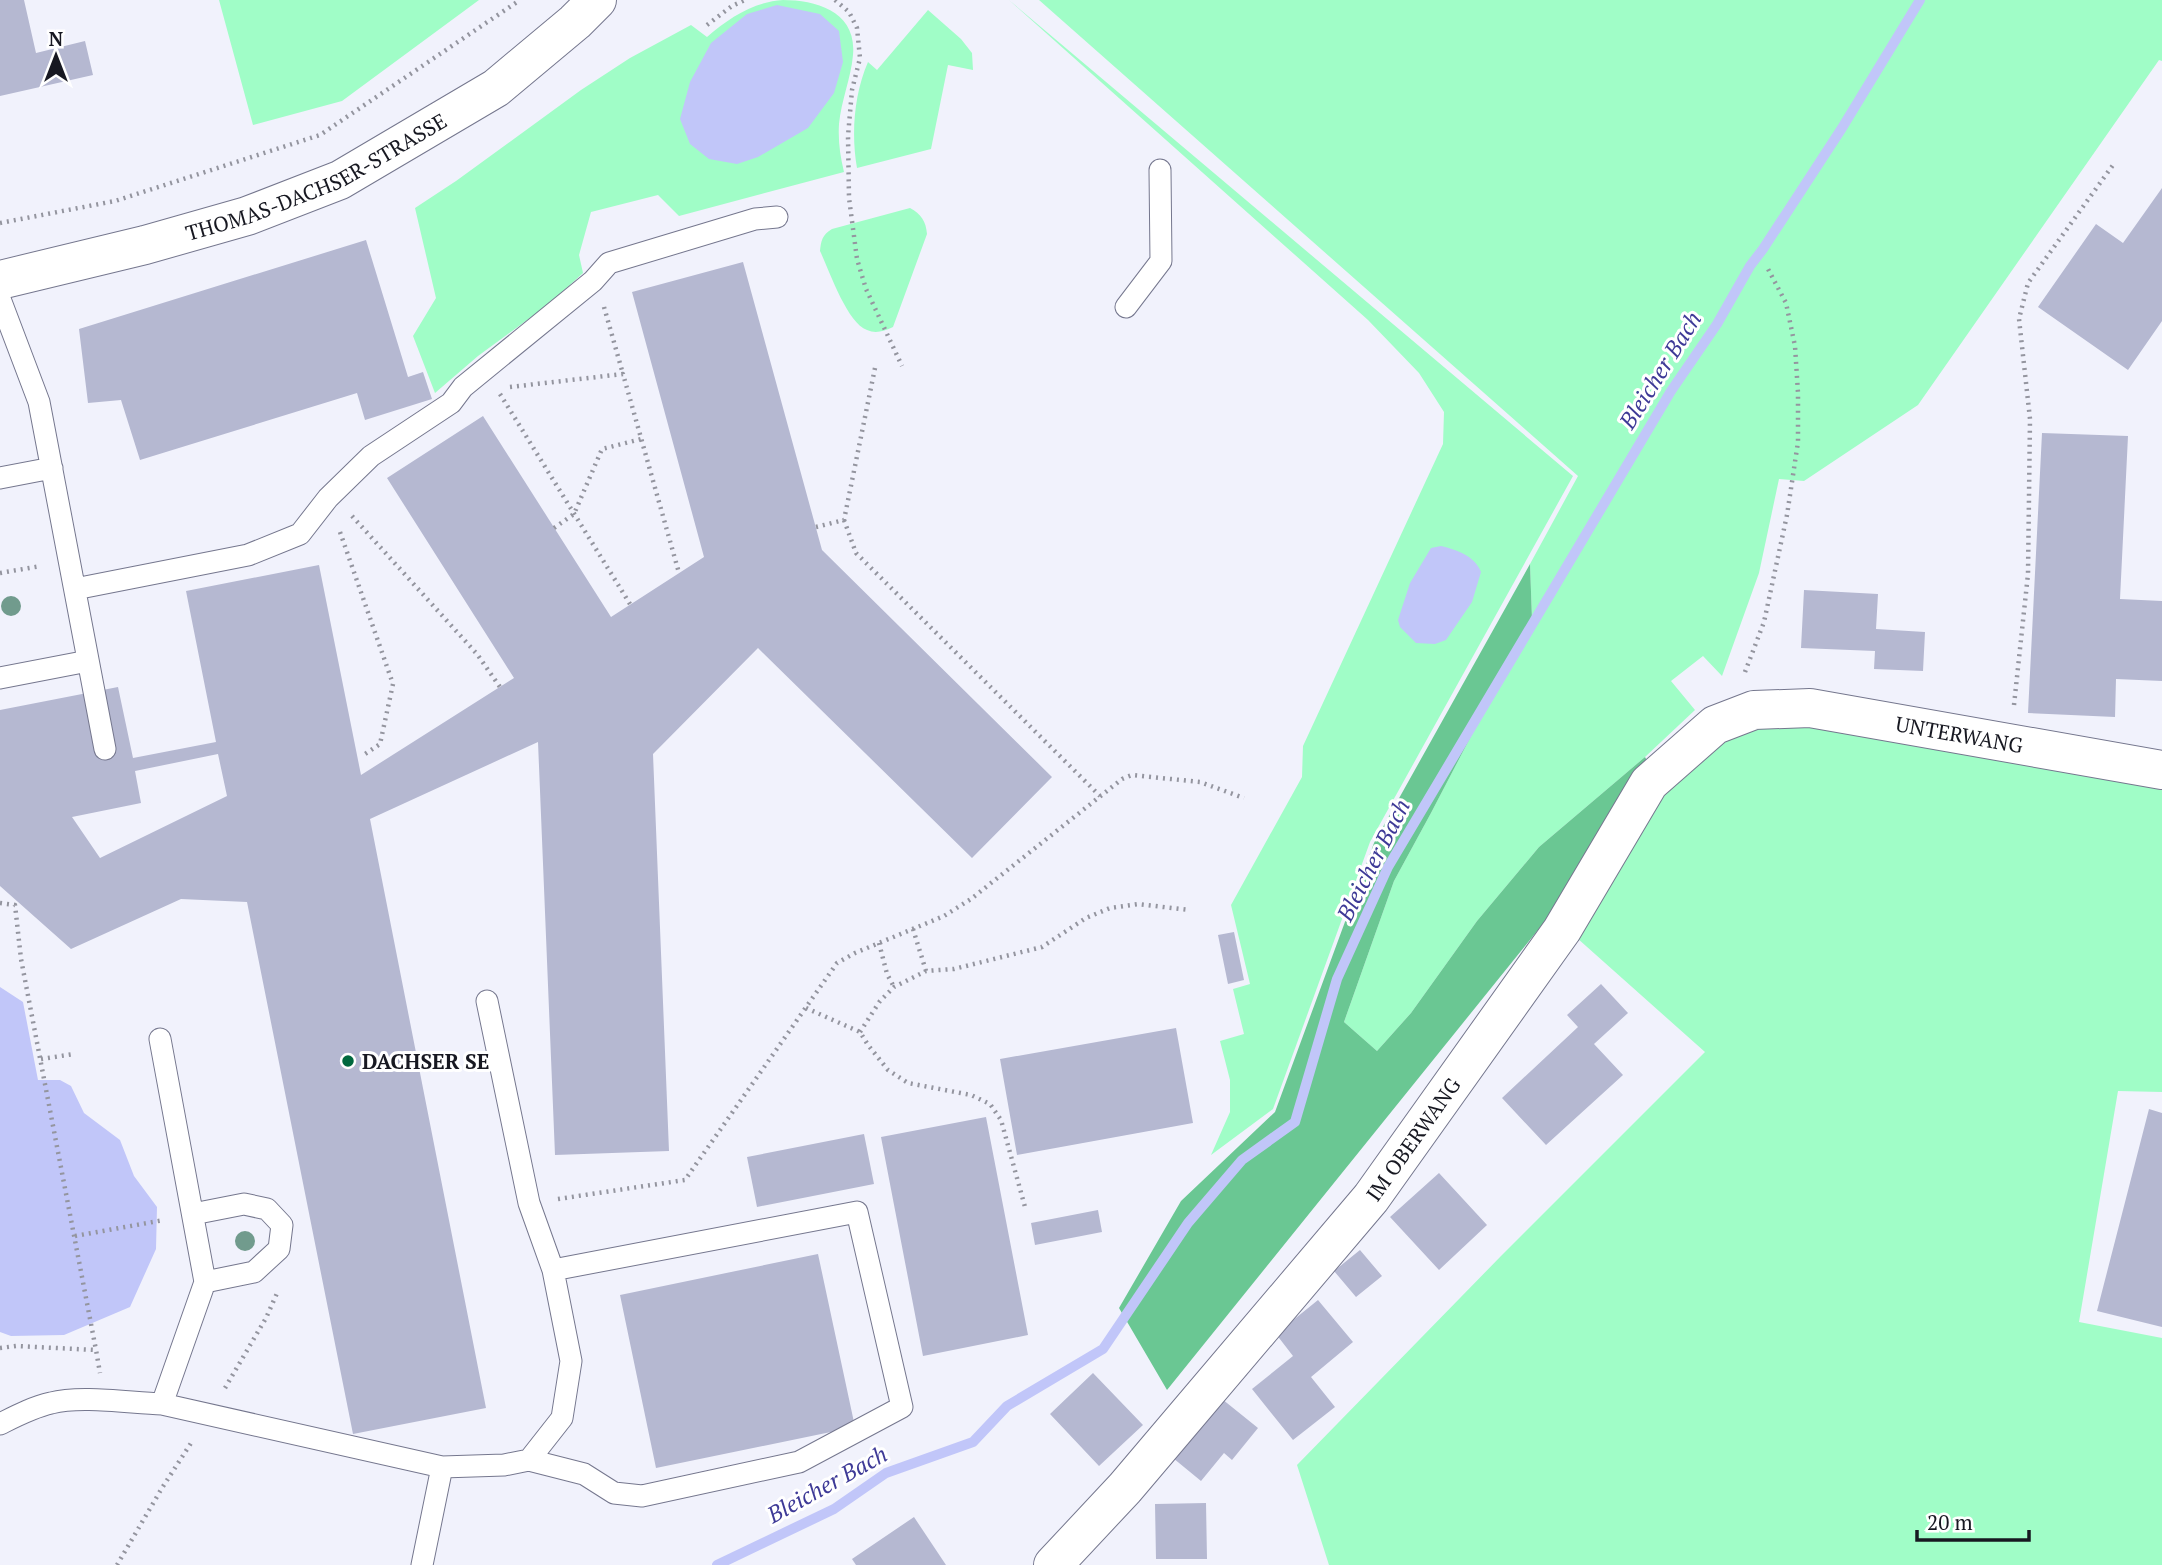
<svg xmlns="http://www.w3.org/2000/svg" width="2162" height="1565" font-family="'PT Serif',serif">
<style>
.green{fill:#a0fdc7}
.forest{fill:#6ac793}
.water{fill:#c1c6f9}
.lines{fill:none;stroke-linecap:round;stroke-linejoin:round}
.stream{stroke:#c1c6f9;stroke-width:10}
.building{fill:#b5b8d1;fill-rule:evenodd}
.lane-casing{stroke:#75778e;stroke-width:23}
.street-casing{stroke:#75778e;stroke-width:40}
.secondary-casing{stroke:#75778e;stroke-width:40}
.path{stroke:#94959f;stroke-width:4.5;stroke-dasharray:2 5;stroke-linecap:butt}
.lane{stroke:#fff;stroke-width:21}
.street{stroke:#fff;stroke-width:38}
.secondary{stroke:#fff;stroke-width:38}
.tree{fill:#719b8d}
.poi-dot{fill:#00683e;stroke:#fff;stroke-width:2.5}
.labels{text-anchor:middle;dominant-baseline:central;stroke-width:6;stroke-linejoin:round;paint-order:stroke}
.street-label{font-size:21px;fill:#171821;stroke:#fff}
.poi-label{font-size:21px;font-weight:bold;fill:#171821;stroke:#fff;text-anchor:start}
.water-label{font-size:23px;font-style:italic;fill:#3e3a97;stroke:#fff}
</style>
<rect width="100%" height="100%" fill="#f1f2fc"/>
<path class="green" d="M219,0H479L342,101L253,125Z
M783,0C817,0 857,12 853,55C851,78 841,101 839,124C838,141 840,155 844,172L679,216L658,195L591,212L579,255L583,273L549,304L478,356L435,393L413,336L436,298L415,208L456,181L581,90L630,58L691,25L707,37C729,18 753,2 783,0Z
M1009,0L1573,476L1370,842L1273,1109L1211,1155L1230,1112V1080L1220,1041L1244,1034L1233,989L1250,984L1231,905L1302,777L1303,746L1443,444L1444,412L1419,373L1368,320Z
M1039,0H2162V61L2159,60L1918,405L1804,481L1779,479L1759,573L1722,676L1703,656L1671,681L1695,710L1645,757L1539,847L1477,921L1411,1013L1377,1051L1344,1022L1394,881L1431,813L1532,619L1530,564L1578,476Z
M928,10L961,39L972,53L973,70L948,65L931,149L857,168C851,134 854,94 868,62L877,70Z
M910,208C921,214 926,221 927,234L893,327C884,331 876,334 867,330C847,323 829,270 820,251C821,241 822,235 832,229Z
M1748,723L1812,727L2162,786V1092L2118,1091L2079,1322L2162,1338V1565H1329L1297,1465L1501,1256L1705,1052L1577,938L1663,790Z"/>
<path class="forest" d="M1530,564L1532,619L1431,813L1394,881L1344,1022L1377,1051L1411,1013L1477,921L1539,847L1645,757L1663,790L1550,915L1167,1390L1119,1308L1181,1201L1275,1112L1374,843Z"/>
<path class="water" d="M777,5L820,14L839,31L843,62L834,93L808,128L758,157L737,164L709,159L690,144L680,119L690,82L711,43L747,14Z
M1441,546C1457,550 1475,556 1481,572L1472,602L1446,640L1435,644L1416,643L1400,627L1398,620L1410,583L1431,548Z
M0,987L23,1002L38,1080H60L71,1086L84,1113L120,1140L134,1176L157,1207L156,1249L130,1307L64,1335L11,1336L0,1332Z"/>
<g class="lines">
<path class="stream" d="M717,1565L834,1509L886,1473L973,1442L1007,1406L1103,1349L1188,1223L1242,1160L1295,1122L1337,979L1388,867L1671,391L1717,324L1750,266L1763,249L1842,128L1920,0"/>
</g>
<path class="building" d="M0,0H24L36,53L85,41L93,75L0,96Z
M2162,188V321L2128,370L2038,307L2096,224L2123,243Z
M366,240L408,377L423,372L432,399L365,420L357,393L140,460L121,400L88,403L79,329Z
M743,262L822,550L1052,777L972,858L758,648L653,754L669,1151L555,1155L538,742L370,819L486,1408L353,1434L247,902L181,899L71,949L0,886V710L118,687L133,758L216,742L186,591L319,565L361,775L514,678L387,478L483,416L611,617L704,557L632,292ZM218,754L227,796L100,858L72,817L141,803L135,771Z
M2042,433L2128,436L2120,599L2162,601V681L2116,679L2115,717L2028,713Z
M1804,590L1878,594L1876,629L1925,632L1923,671L1874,669L1875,651L1801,648Z
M1234,932L1244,980L1228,984L1218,935Z
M1601,984L1628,1013L1594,1044L1623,1075L1546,1145L1502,1098L1578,1027L1567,1015Z
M1176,1028L1193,1123L1017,1155L1000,1059Z
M2149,1109L2162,1113V1327L2097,1311Z
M986,1117L1028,1335L923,1356L881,1137Z
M864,1134L874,1184L757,1207L747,1157Z
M1439,1173L1487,1225L1439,1270L1390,1217Z
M1098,1210L1102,1232L1035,1245L1031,1223Z
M1360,1250L1382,1276L1356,1297L1334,1271Z
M818,1254L855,1427L656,1468L620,1295Z
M1318,1300L1353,1342L1311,1377L1335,1407L1293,1440L1252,1389L1293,1356L1276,1334Z
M1093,1373L1143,1425L1099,1466L1050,1414Z
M1222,1399L1258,1428L1232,1460L1224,1453L1201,1481L1173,1458Z
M1206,1503L1207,1559H1156L1155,1504Z
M914,1517L946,1565H856L852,1559Z"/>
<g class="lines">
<g class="lane-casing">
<path id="lane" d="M0,299L39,402L105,749
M1126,307L1161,261L1160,170
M0,478L52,468
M75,589L248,555L300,534L328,498L371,456L451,403L463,387L593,281L609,263L755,219L777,217
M0,678L88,661
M193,1214L244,1204L267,1209L282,1225L279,1249L254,1272L205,1282
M162,1404L442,1467L422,1565
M0,1424C16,1416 33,1407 51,1403C81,1395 130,1403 162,1404L205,1282L160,1039
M529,1460L584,1474L614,1493L642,1496L799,1462L902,1407L857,1212L553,1270
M442,1467L504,1465L529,1460L562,1418L571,1361L553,1270L529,1203L487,1001"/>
</g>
<g class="street-casing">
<g id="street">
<path id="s1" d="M1053,1565L1125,1488L1371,1198L1562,930L1649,783L1715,725L1754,710L1810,708L2162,770"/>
</g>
</g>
<g class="secondary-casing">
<g id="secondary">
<path id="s2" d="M0,280L145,245L247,216L340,180L496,88L575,22L597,0"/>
</g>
</g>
<path class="path" d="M835,0L849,12L857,28L860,58L852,90L848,136L849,198L857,259L866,289L902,366
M707,25L732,6L745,0
M0,223L115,201L320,135L520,0
M604,307L623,374
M510,387L623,374L679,573
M500,394L630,604
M352,516L477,654L500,687
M844,520L856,553L1100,796
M816,527L844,520L875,368
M554,528L574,514L602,449L641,439
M340,532L393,684L380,744L365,754
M0,573L41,566
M1745,672L1764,622L1787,515L1798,442V393L1795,346L1786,303L1768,269
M2014,705L2028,574L2030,419L2019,319L2028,283L2113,165
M0,903L15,905L21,959L96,1350
M913,929L926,971
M879,943L887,974L894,987
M806,1008L860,1032L868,1045L888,1070L908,1083L971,1095L990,1104L1001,1120L1025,1207
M860,1032L880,1001L894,987L926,971L954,969L1042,947L1086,918L1110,908L1138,904L1189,910
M41,1059L74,1054
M558,1199L685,1180L837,963L855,953L944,916L971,899L1122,779L1132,775L1200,782L1244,798
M75,1236L164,1220
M0,1348L16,1346L96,1350L100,1373
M225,1388L266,1318L278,1291
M117,1565L162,1488L193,1440"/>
<use href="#lane" class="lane"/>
<use href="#street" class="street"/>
<use href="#secondary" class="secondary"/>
</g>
<g class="tree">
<circle cx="11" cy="606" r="10"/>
<circle cx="245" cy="1241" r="10"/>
</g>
<circle class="poi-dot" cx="348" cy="1061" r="7"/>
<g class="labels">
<g class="street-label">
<text stroke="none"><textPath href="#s2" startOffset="334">THOMAS-DACHSER-STRASSE</textPath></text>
<text stroke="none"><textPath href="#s1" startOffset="1323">UNTERWANG</textPath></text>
<text stroke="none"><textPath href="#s1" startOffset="558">IM OBERWANG</textPath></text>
</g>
<g class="poi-label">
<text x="362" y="1061">DACHSER SE</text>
</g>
<g class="water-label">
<text transform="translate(1660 370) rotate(-58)">Bleicher Bach</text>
<text transform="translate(1373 860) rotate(-63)">Bleicher Bach</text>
<text transform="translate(827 1484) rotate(-29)">Bleicher Bach</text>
</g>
</g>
<g transform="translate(56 56)" stroke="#ffffff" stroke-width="5" paint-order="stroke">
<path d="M0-5L12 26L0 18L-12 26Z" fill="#171821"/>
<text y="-10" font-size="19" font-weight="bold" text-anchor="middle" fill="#171821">N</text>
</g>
<path d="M1917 1530v10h112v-10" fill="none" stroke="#171821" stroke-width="3.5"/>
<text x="1927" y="1530" font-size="21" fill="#171821" stroke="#ffffff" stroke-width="5" paint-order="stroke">20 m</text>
</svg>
